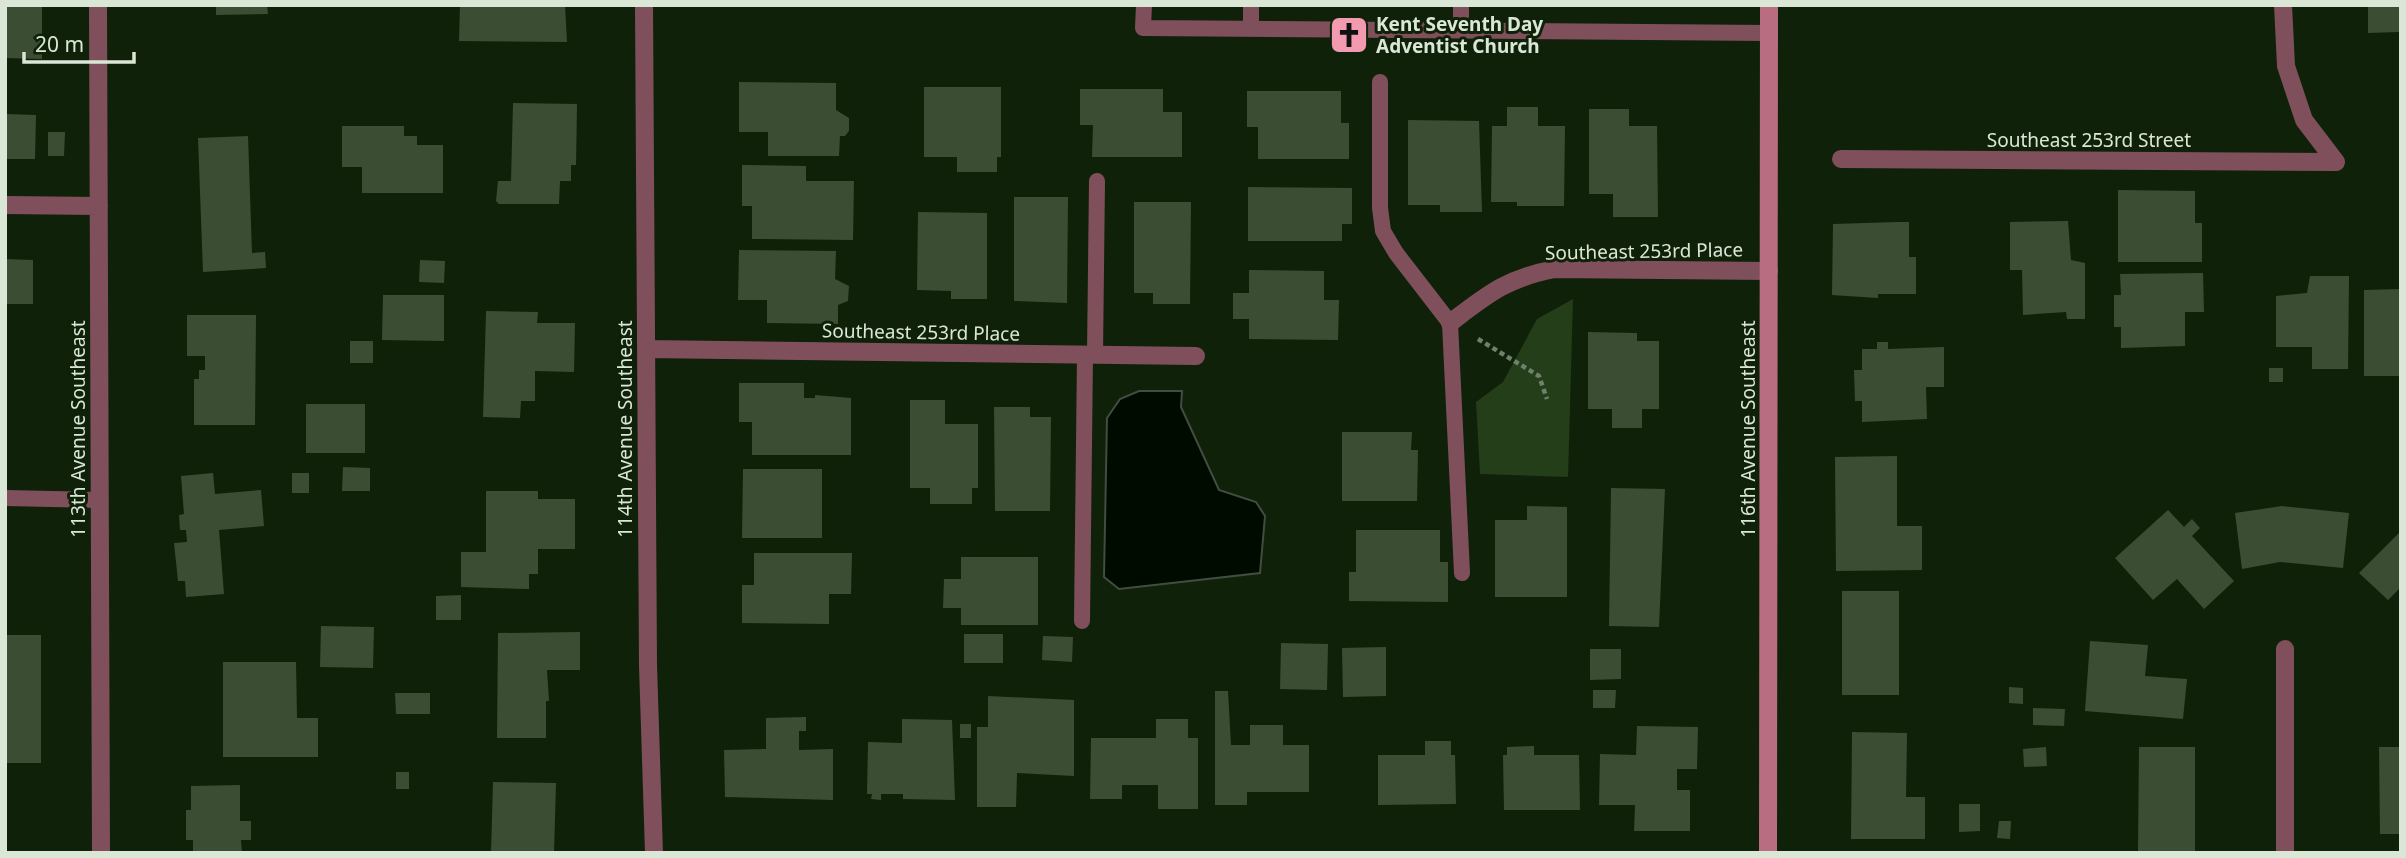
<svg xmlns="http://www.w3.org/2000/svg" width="2406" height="858" font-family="'Noto Sans',sans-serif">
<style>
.green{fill:#233e18}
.water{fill:#000b00;stroke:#414d40;stroke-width:2}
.building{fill:#3b4e34}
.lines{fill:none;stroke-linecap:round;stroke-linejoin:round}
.path{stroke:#71806c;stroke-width:4.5;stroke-dasharray:5 3.5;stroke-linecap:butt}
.lane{stroke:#7f505c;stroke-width:16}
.street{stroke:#7f505c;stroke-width:18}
.secondary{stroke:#b86d80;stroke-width:18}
.labels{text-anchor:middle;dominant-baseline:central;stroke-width:6;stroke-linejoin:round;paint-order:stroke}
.poi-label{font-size:19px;font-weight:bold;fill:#dae6d6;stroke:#102109;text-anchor:start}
.street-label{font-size:19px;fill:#dae6d6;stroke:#102109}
</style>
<rect width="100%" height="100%" fill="#102109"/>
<path class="green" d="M1573,299L1568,477L1480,474L1476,402L1503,382L1537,319Z"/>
<path class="water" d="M1139,391H1182L1181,407L1219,490L1256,502L1265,516L1260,573L1119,589L1104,577L1107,418L1120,399Z"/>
<path class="building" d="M5,5H42V59L5,58Z
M216,5H267L268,14L216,15Z
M460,5H565L567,42L459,41Z
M2368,5H2401L2399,32L2368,33Z
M739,82L836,83V110L849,118V131L845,136H840L839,156H768V132H739Z
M924,87H1001V157H997V172H957V157H924Z
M1080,89H1163V112H1182V157H1092L1093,125H1080Z
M1247,91H1341V123H1349V159H1258V127H1247Z
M513,103L577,104L576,165H571V181H560L559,204H499L496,201L498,181H511Z
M1507,107H1538V126H1565L1564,206H1517V202H1491L1492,126H1507Z
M1589,109H1629V126H1657L1658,217H1613V194H1589Z
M5,114L36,115L35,159H5Z
M1408,120L1479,121L1482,212H1440V205H1408Z
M342,126H404V136H417V145H443V193H362V167H342Z
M48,132H65L64,156H48Z
M248,136L252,253L265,252L266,268L203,272L198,138Z
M742,165L806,166V181H854L853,240L752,239V206H742Z
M1248,187L1352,188V224H1342V241H1248Z
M2118,190L2195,191V223H2202V262H2118Z
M1014,197H1068L1067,303L1014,301Z
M1134,202H1191L1190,304H1153V293H1134Z
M918,212L987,213V299H951V291L917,290Z
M2068,221L2071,260L2085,263V319H2067L2066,312L2023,315L2022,270H2010V222Z
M1898,222H1909V257H1916V294H1878V298L1832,295L1833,224Z
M739,250L836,251L835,279L849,286L848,301L838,305V324L767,323V300H738Z
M5,259L33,260V304H5Z
M420,260L445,261L444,283L419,282Z
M1249,270L1324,271V300H1339L1338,340L1249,339V319H1233V293H1249Z
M2203,273L2204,312H2185V346L2121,348V327H2114V295H2121L2120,274Z
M2310,276H2349L2348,369H2312V347H2276V296L2307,293Z
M2401,289V376H2364V290Z
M383,295H444V341L382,340Z
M486,311L538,312L537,323H575L574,372L535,371V401H521L520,418L483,417Z
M187,315H256L255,425H194V379H199V370H205V356H187Z
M1588,332L1637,333V341H1659V409H1642V428H1612V409H1588Z
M350,341H373V363H350Z
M1877,342H1888V349L1944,347V387H1926L1927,419L1862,422V401H1855L1854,370H1862V349H1877Z
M2269,368H2283V382H2269Z
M739,383H804V398H815V395L851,398V455H752V422H739Z
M910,400H945V424H978V488H972V504H930V488H910Z
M306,404H365V453H306Z
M994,407H1030V417H1051L1050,511H995Z
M1342,432H1412L1411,450H1418L1417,501H1342Z
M1897,456V526H1922V570L1836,571L1835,457Z
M343,467L370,468V491H342Z
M743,469H822V538H742Z
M213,473L215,494L261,490L264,526L219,530L224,594L186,597L185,581H178L174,543L187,542L186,530H180L179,515L184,514L181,476Z
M292,473H309V493H292Z
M1611,488L1665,489L1659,627L1609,626Z
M486,491H538V499H575V549H538V574H529V589L461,587V552H486Z
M1527,506L1567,507V597H1495V520H1527Z
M2282,506L2349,513L2343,568L2280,562L2242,569L2235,513Z
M2168,510L2184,527L2192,519L2200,528L2192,536L2234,581L2204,609L2177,579L2153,600L2115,558Z
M1356,530H1440V562H1448V602L1349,601V572H1356Z
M2401,531V587L2388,600L2359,573Z
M754,553H852L851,594H829V624L742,623V585H754Z
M961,557H1038V625H961V608H943L944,579H961Z
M1842,591H1899V695H1842Z
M461,595V620H436V596Z
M321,626L374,627L373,668L320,667Z
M580,632V670H547L549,701H546V738H497L498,633Z
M964,634H1003V663H964Z
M5,635H41V763H5Z
M1043,636L1073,637L1072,662L1042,660Z
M2090,641L2148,645L2145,676L2187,679L2183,719L2085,711Z
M1281,643L1328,644L1327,690L1280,689Z
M1386,647V696L1343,697L1342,648Z
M1590,649H1621V679L1590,680Z
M223,662H296L297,718H318V757H223Z
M2009,687L2023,688V704L2009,703Z
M1593,690H1616L1615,708H1593Z
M1215,691H1228L1231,745H1250V725H1283V745H1309V792H1247V805H1215Z
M395,693H430V714H396Z
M988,696L1074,700V776L1017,773L1016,807H977V727H988Z
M2033,708L2065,709L2064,726L2033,725Z
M806,717V731H799V750L833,749V800L725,797L724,750L766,749V718Z
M902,719L952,720L955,800L903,799V794H881V800L871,799L872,794H867L868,742L902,743Z
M1156,719H1188V738H1198V809H1158V785H1122V799H1090L1091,738H1156Z
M960,724H971V738H960Z
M1637,726L1698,727L1697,769H1677V790H1690V831H1634L1635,805H1599L1600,754L1636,755Z
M1852,732L1907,733L1906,797H1925V839H1851Z
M1425,741H1451V755H1455L1456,804L1378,805V755H1425Z
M1534,746V755H1579L1580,810H1504L1503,755H1507V747Z
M2046,747L2047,766L2024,767L2023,749Z
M2139,747H2195V851H2138Z
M2379,747H2401V834H2380Z
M396,772H409V789H396Z
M493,782L556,783L554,853H491Z
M240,785V821H251V840H241L242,853H193V840H186V810H191V786Z
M1959,804H1980V831L1959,832Z
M1999,821H2011L2010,839L1997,838Z"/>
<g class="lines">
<path class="path" d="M1478,339L1539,376L1547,399"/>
<path class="lane" d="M1144,5L1143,28L1769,33
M1251,28V5
M1461,30V5
M1380,82V208L1383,231L1396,253L1450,323L1462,573
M1095,355L1097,181
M5,498L99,500
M1082,621L1085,355"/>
<path class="street" d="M98,5L101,853
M644,5L648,665L654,853
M2283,5L2286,66L2304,120L2336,162
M1841,159L2336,162
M5,205L99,206
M1450,323C1488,294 1507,278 1555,269L1769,271
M646,349L1196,356
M2285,649V853"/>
<path class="secondary" d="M1768,853L1769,5"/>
</g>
<defs>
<g id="church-square" transform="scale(2.0125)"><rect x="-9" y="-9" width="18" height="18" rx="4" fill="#f29ab0" stroke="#102109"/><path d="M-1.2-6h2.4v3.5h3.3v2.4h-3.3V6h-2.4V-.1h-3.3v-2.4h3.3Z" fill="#111"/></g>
</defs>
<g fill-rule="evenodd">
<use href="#church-square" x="1349" y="35"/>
</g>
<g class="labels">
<g class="poi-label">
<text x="1376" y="24">Kent Seventh Day<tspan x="1376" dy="22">Adventist Church</tspan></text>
</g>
<g class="street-label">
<text x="2089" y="140">Southeast 253rd Street</text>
<text transform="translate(1644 251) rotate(-1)">Southeast 253rd Place</text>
<text transform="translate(921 332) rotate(1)">Southeast 253rd Place</text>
<text transform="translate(78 429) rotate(-90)">113th Avenue Southeast</text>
<text transform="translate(625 429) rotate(-90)">114th Avenue Southeast</text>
<text transform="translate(1748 429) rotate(-90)">116th Avenue Southeast</text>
</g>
</g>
<rect width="2406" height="858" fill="none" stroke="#dae6d6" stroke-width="14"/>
<path d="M24 52v10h110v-10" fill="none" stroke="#dae6d6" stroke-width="3.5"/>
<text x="35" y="52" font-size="21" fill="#dae6d6" stroke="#102109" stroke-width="5" paint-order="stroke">20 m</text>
</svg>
